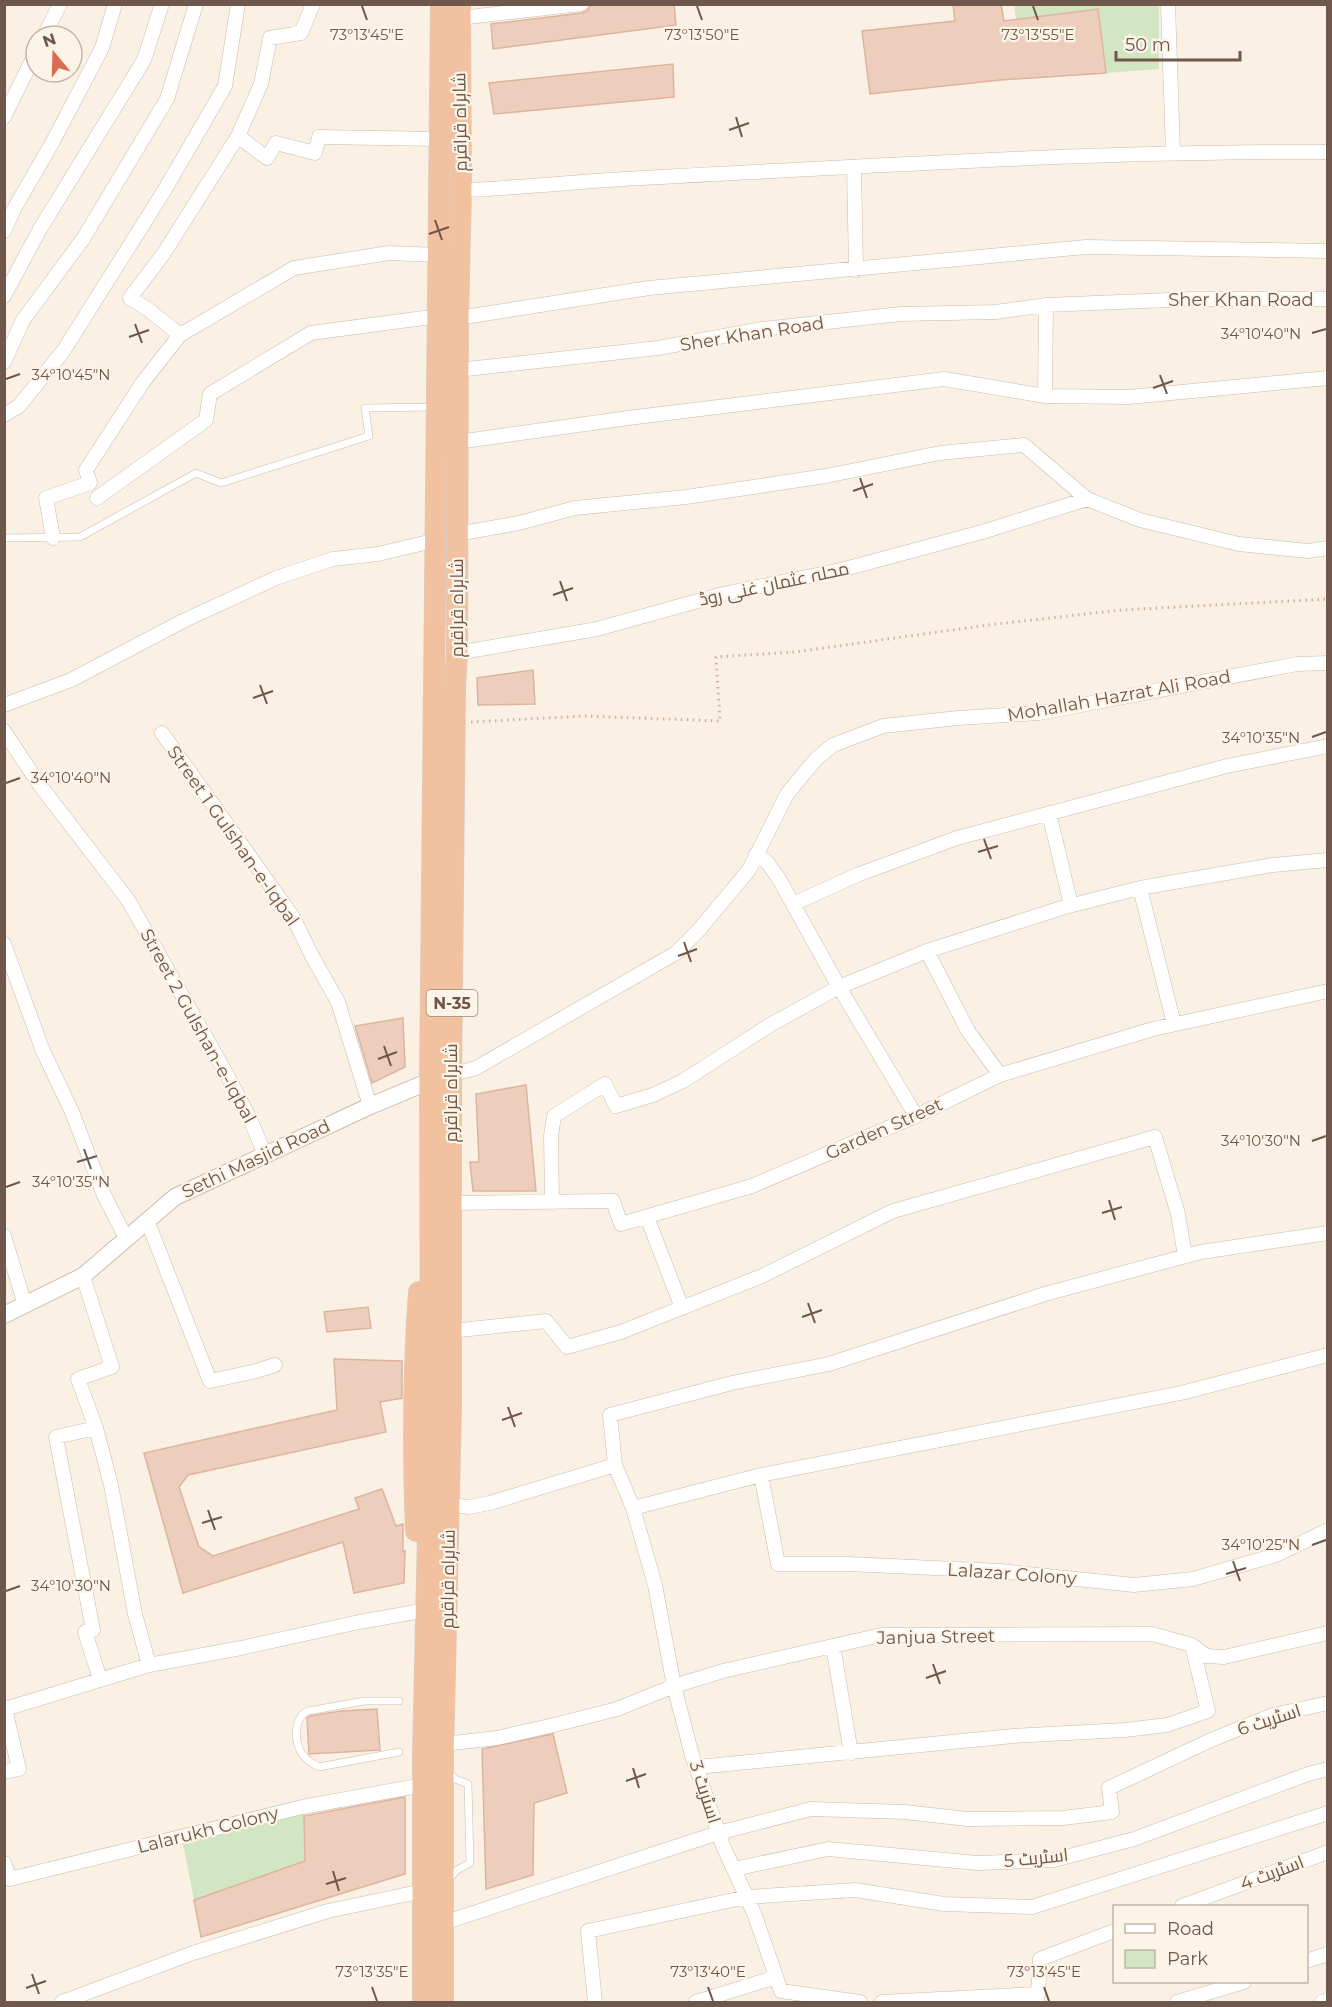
<svg xmlns="http://www.w3.org/2000/svg" width="1332" height="2007" font-family="Montserrat,Cairo,sans-serif">
<style>
.green{fill:#d2e6c3}
.building{fill:#edcebd;stroke:#deb49f;stroke-width:1.5}
.lines{fill:none;stroke-linecap:round;stroke-linejoin:round}
.service-casing{stroke:#ccbaad;stroke-width:8}
.minor-casing{stroke:#ccbaad;stroke-width:15}
.tertiary-casing{stroke:#ccbaad;stroke-width:18}
.trunk-casing{stroke:#d7d0cd;stroke-width:22}
.path{stroke:#d1b2a1;stroke-width:3;stroke-dasharray:1.5 4.5;stroke-linecap:butt}
.service{stroke:#fff;stroke-width:7}
.minor{stroke:#fff;stroke-width:14}
.tertiary{stroke:#fff;stroke-width:16}
.trunk{stroke:#f1c1a0;stroke-width:21}
.ticks{fill:none;stroke:#6f574b;stroke-width:2}
.labels{text-anchor:middle;dominant-baseline:central;stroke-width:4.5;stroke-linejoin:round;paint-order:stroke}
.shield{fill:#fdf4e8;stroke:#9a867a;stroke-width:1.5}
.shield-label{font-size:16px;font-weight:bold;fill:#6f574b}
.street-label{font-size:18px;fill:#6f574b;stroke:#fdf4e8}
.ticks-label{font-size:15px;text-anchor:middle;fill:#6f574b;stroke:#fdf4e8;stroke-width:4.5;stroke-linejoin:round;paint-order:stroke}
</style>
<rect width="100%" height="100%" fill="#faf0e3"/>
<path class="green" d="M1014,5H1159V69L1106,73L1098,9L1016,20Z
M304,1809L305,1861L194,1900L183,1843Z"/>
<path class="building" d="M604,4H674L676,25L493,49L491,24L582,13L587,11L590,6Z
M953,4H1001L1004,21L1098,9L1106,73L1000,80L870,94L862,31L955,21Z
M673,64L674,97L494,114L489,83Z
M533,670L535,704L478,705L477,678Z
M403,1018L405,1067L372,1083L355,1026Z
M526,1085L536,1191H473L470,1162H479L476,1094Z
M368,1307L371,1328L327,1332L324,1312Z
M334,1359L402,1361V1398L380,1402L386,1432L188,1475L179,1487L199,1547L213,1556L359,1509L355,1498L382,1489L396,1526L403,1524V1552L405,1551L404,1583L354,1593L343,1542L183,1593L144,1453L337,1410Z
M377,1709L380,1750L309,1754L307,1718L310,1716L341,1711Z
M553,1734L567,1793L534,1803L533,1875L486,1889L482,1749Z
M405,1797V1874L201,1937L194,1900L305,1861L304,1816Z"/>
<g class="lines">
<g class="service-casing">
<path id="service" d="M4,538L80,537L196,473L221,483L369,436L365,408L435,407
M399,1752L319,1767C313,1764 307,1761 303,1755C294,1743 293,1718 308,1711L364,1701H399
M448,1772L455,1779L468,1784L470,1863L457,1870L449,1879"/>
</g>
<g class="minor-casing">
<path id="minor" d="M1168,4L1173,153
M460,18L581,4
M44,36L60,4
M4,117L36,52
M238,136L267,158L276,143L315,153L319,137L440,139
M854,167L856,270
M461,190C522,188 582,181 642,178C870,166 1099,151 1328,152
M4,231L14,209L51,145L102,48L115,4
M4,296L40,229L144,60L162,4
M1046,305L1045,396L1129,397L1328,378
M458,318L649,288L1086,247L1328,251
M180,335L294,268L389,253L439,255
M4,362L23,320L83,239L167,99L196,4
M458,370L658,348L762,329L901,314L996,312L1046,305L1193,299H1328
M4,415L19,406L64,350L164,191L225,86L238,4
M457,442L628,418L944,379L1045,396
M97,498L206,420L210,394L311,333L439,316
M457,534L519,523L575,508L686,497L826,476L940,453L1024,445L1087,499L1140,520L1239,544L1308,551L1328,548
M53,538L46,498L90,483L86,470L143,382L180,335L149,310L130,298L164,253L238,136L261,84L270,38L301,33L313,4
M457,653L597,629L723,594L841,570L982,532L1087,499
M4,705L71,680L183,621L276,578L333,559L378,554L437,540
M4,731L39,784L128,900L226,1073L251,1121L265,1155
M162,733L293,917L312,956L338,1002L370,1106
M1049,813L1071,905
M756,854L767,862L779,879L839,987L916,1116
M1140,888L1174,1024
M793,904L857,875L957,838L1227,766L1328,746
M4,944L43,1051L72,1112L103,1193L126,1238
M927,951L968,1031L1000,1075
M451,1075L476,1068L676,953L698,931L749,870L787,794L816,759L833,745L883,726L958,718L1039,713L1297,664L1328,663
M451,1203L613,1201L621,1224L752,1186L916,1116L1000,1075L1153,1029L1328,991
M552,1203L551,1136L554,1116L605,1084L616,1106L653,1095L683,1081L770,1025L839,987L927,951L1065,907L1140,888L1273,865L1328,860
M647,1217L682,1308
M147,1220L210,1381L256,1371L275,1365
M4,1236L25,1305
M83,1276L112,1367L78,1379L96,1428L111,1485L135,1614L149,1665
M451,1331L546,1321L567,1347L621,1332L762,1276L893,1211L1155,1137L1178,1214L1185,1256
M96,1428L56,1437L93,1630L85,1632L100,1679
M615,1465L610,1415L732,1383L829,1364L1045,1294L1201,1252L1328,1233
M761,1475L778,1564H848L1000,1571L1134,1585L1193,1579L1276,1555L1328,1530
M449,1505L469,1507L490,1503L615,1465L633,1508L761,1475L1181,1393L1328,1355
M633,1508L655,1585L674,1686L692,1755L723,1846L754,1913L781,1991L860,2002
M833,1646L851,1753
M444,1744L497,1738L558,1724L617,1709L674,1686L723,1671L881,1635L1152,1634L1192,1645L1206,1656L1224,1657L1328,1633
M697,1767L1013,1736L1125,1730L1167,1725L1208,1711L1192,1645
M4,1772L19,1769L5,1709L149,1665L241,1648L359,1622L427,1610
M4,1863L10,1879L302,1807L423,1785
M734,1869L828,1849L977,1863L1054,1860L1134,1839L1308,1774L1328,1769
M1182,1906L1328,1852
M443,1923L718,1833L811,1809L905,1812L967,1819L1063,1818L1112,1812L1109,1788L1211,1740L1273,1715L1328,1703
M1306,1961L1328,1954
M1038,1994L1040,1959L1114,1931
M62,2002L193,1953L328,1911L423,1891
M594,2002H595L588,1931L747,1897L855,1890L944,1904L1032,1907L1328,1813
M696,2002L776,1977
M882,2002L1038,1994L1037,2002
M1177,2002L1244,1982
M1322,2002L1328,2000"/>
</g>
<g class="tertiary-casing">
<path id="tertiary" d="M4,1315L83,1276L175,1197L370,1106L430,1081"/>
</g>
<g class="trunk-casing">
<path id="trunk" d="M416,1531C413,1451 413,1372 419,1292
M423,2002V1756L431,1402L430,1081L441,4
M443,2002V1759L451,1405V1086L455,688L457,653L458,318L461,190L460,4"/>
</g>
<path class="path" d="M471,722L584,716L720,721L716,657L795,652L988,625L1121,610L1328,599"/>
<use href="#service" class="service"/>
<use href="#minor" class="minor"/>
<use href="#tertiary" class="tertiary"/>
<use href="#trunk" class="trunk"/>
</g>
<path class="ticks" d="M362,6L367,20M697,6L702,20M1033,6L1038,20M736,117L742,137M729,130L749,123M435,220L442,240M429,234L449,227M135,324L142,343M1312,333L1326,329M129,337L149,330M1160,375L1167,394M6,379L20,374M1153,388L1173,381M860,478L867,498M853,491L873,484M560,581L567,601M553,595L573,588M260,685L267,704M253,698L273,691M1312,737L1326,732M6,783L20,778M984,839L991,859M978,852L998,846M684,942L691,962M678,956L697,949M384,1046L391,1066M378,1059L397,1052M1312,1141L1326,1136M84,1149L91,1169M77,1162L97,1156M6,1187L20,1182M1109,1200L1115,1220M1102,1213L1122,1207M808,1303L815,1323M802,1317L822,1310M508,1407L515,1427M502,1420L522,1413M208,1510L215,1530M202,1523L222,1517M1312,1545L1326,1540M1233,1561L1240,1581M1226,1574L1246,1568M6,1591L20,1586M933,1664L940,1684M926,1678L946,1671M633,1768L639,1788M626,1781L646,1774M333,1871L339,1891M326,1884L346,1878M32,1974L39,1994M372,1987L377,2001M708,1987L713,2001M1044,1987L1049,2001M26,1988L46,1981"/>
<g class="labels">
<rect class="shield" x="426.5" y="990" width="51" height="26" rx="4.5"/>
<g class="shield-label">
<text x="452" y="1003">N-35</text>
</g>
<g class="street-label">
<text transform="translate(460 122) rotate(-91)">شاہراہ قراقرم</text>
<text x="1241" y="300">Sher Khan Road</text>
<text transform="translate(752 334) rotate(-9)">Sher Khan Road</text>
<text transform="translate(774 584) rotate(-12)">محلہ عثمان غنی روڈ</text>
<text transform="translate(457 608) rotate(-90)">شاہراہ قراقرم</text>
<text transform="translate(1119 696) rotate(-10)">Mohallah Hazrat Ali Road</text>
<text transform="translate(233 836) rotate(55)">Street 1 Gulshan-e-Iqbal</text>
<text transform="translate(198 1026) rotate(61)">Street 2 Gulshan-e-Iqbal</text>
<text transform="translate(451 1093) rotate(-90)">شاہراہ قراقرم</text>
<text transform="translate(884 1129) rotate(-24)">Garden Street</text>
<text transform="translate(256 1159) rotate(-25)">Sethi Masjid Road</text>
<text transform="translate(1012 1574) rotate(4)">Lalazar Colony</text>
<text transform="translate(448 1579) rotate(-89)">شاہراہ قراقرم</text>
<text transform="translate(936 1637) rotate(-1)">Janjua Street</text>
<text transform="translate(1269 1720) rotate(-18)">اسٹریٹ 6</text>
<text transform="translate(705 1792) rotate(72)">اسٹریٹ 3</text>
<text transform="translate(208 1830) rotate(-14)">Lalarukh Colony</text>
<text transform="translate(1036 1858) rotate(-6)">اسٹریٹ 5</text>
<text transform="translate(1272 1873) rotate(-21)">اسٹریٹ 4</text>
</g>
</g>
<g class="ticks-label">
<text x="367" y="40">73°13'45"E</text>
<text x="702" y="40">73°13'50"E</text>
<text x="1038" y="40">73°13'55"E</text>
<text x="1261" y="339">34°10'40"N</text>
<text x="71" y="380">34°10'45"N</text>
<text x="1261" y="743">34°10'35"N</text>
<text x="71" y="783">34°10'40"N</text>
<text x="1261" y="1146">34°10'30"N</text>
<text x="71" y="1187">34°10'35"N</text>
<text x="1261" y="1550">34°10'25"N</text>
<text x="71" y="1591">34°10'30"N</text>
<text x="372" y="1977">73°13'35"E</text>
<text x="708" y="1977">73°13'40"E</text>
<text x="1044" y="1977">73°13'45"E</text>
</g>
<rect width="1332" height="2007" fill="none" stroke="#6f574b" stroke-width="12"/>
<rect x="1113" y="1905" width="195" height="78" fill="#fdf4e8" stroke="#c4b5a9" stroke-width="1.5"/>
<rect x="1125" y="1924" width="30" height="9" fill="#ffffff" stroke="#c4b5a9" stroke-width="1.5"/>
<text x="1167" y="1935" font-size="18" fill="#6f574b">Road</text>
<rect x="1125" y="1950" width="30" height="18" fill="#d2e6c3" stroke="#c4b5a9" stroke-width="1.5"/>
<text x="1167" y="1965" font-size="18" fill="#6f574b">Park</text>
<g transform="translate(54 54) rotate(341)"><circle r="28" fill="#fdf4e8" stroke="#c4b5a9" stroke-width="1.5"/>
<path d="M0-4.5L10 22L0 15L-10 22Z" fill="#da6b52"/>
<text y="-9" font-size="16" font-weight="bold" text-anchor="middle" fill="#6f574b">N</text>
</g>
<path d="M1116 51v9h124v-9" fill="none" stroke="#6f574b" stroke-width="3"/>
<text x="1125" y="51" font-size="18" fill="#6f574b" stroke="#fdf4e8" stroke-width="4.5" paint-order="stroke">50 m</text>
</svg>
